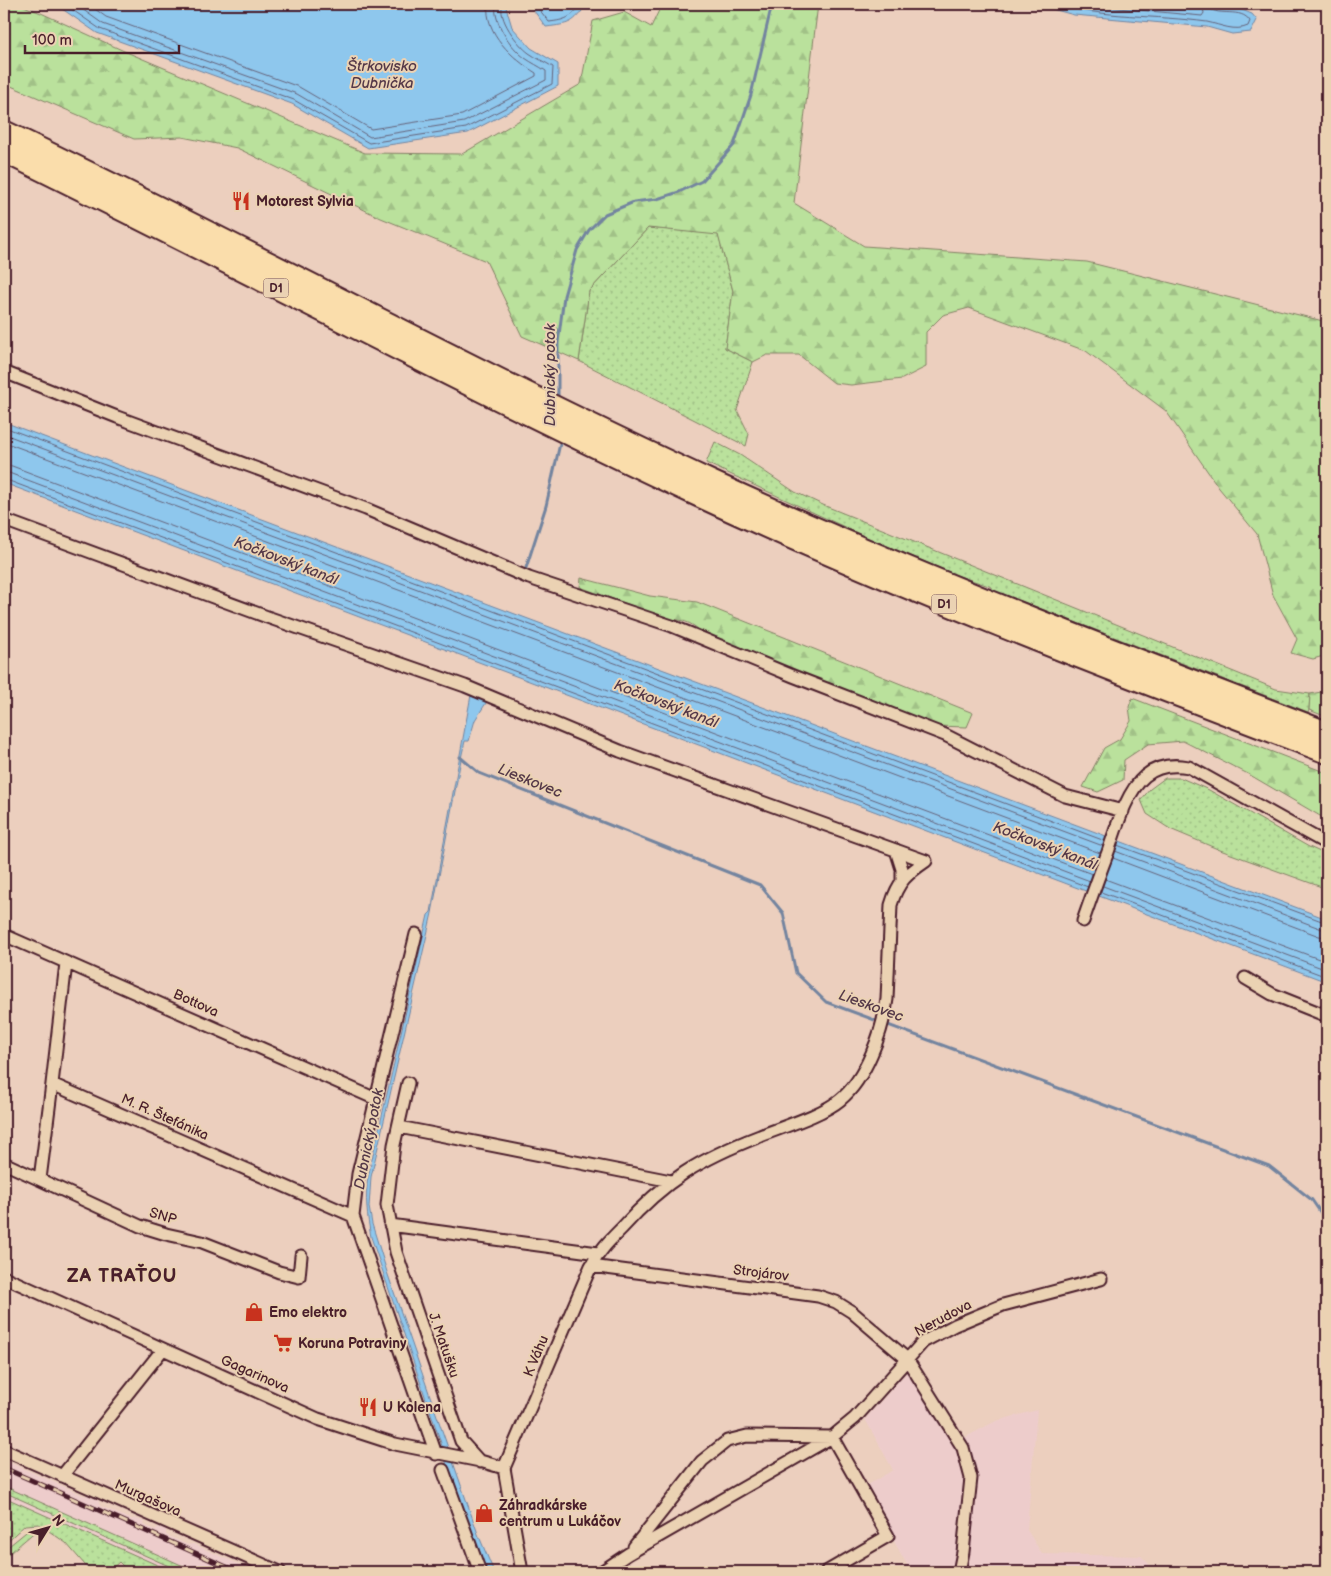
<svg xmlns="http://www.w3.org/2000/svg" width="1331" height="1576" font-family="'Balsamiq Sans',sans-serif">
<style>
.built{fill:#edcccb}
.grass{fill:url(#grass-dots);stroke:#828064}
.forest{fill:url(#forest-firs);stroke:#828064}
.water{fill:#8ec7ed;stroke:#73849f}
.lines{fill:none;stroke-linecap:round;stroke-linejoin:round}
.shore{stroke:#656279;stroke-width:1}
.stream{stroke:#73849f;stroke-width:3}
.minor-casing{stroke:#4a1f2b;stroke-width:15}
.motorway-casing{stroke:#4a1f2b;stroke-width:24}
.minor{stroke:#ebd2b3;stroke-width:11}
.motorway{stroke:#faddab;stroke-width:20}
.rail-casing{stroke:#4a1f2b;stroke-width:5}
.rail{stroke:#ebd2b3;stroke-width:3;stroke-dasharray:9;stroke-linecap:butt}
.labels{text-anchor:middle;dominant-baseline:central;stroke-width:4;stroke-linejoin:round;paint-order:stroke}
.shield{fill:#ebd2b3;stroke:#7a5554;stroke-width:1}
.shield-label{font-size:12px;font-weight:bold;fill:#4a1f2b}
.poi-label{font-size:14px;font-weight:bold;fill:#4a1f2b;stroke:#ebd2b3;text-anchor:start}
.street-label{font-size:14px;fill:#4a1f2b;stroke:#ebd2b3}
.water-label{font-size:15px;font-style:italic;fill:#543848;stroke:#ebd2b3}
.district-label{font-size:19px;font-weight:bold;letter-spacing:1px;fill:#4a1f2b;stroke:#ebd2b3}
</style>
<defs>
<pattern id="grass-dots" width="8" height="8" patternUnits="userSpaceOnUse" patternTransform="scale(1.25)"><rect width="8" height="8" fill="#bae19c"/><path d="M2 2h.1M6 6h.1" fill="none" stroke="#a1c187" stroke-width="1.8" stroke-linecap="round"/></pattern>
<pattern id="forest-firs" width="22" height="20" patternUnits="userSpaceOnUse" patternTransform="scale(1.25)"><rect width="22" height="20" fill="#bae19c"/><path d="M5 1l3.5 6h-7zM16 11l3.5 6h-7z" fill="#a1c187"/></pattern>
</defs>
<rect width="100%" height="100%" fill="#eccfbe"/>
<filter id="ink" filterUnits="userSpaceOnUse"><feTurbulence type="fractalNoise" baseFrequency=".02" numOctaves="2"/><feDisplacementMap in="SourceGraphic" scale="10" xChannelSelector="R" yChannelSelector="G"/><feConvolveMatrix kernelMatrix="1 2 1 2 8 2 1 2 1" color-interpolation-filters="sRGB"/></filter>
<g filter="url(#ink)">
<path class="built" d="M914,1364L962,1439L996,1421L1037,1410L1027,1530L1042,1554L1141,1556L1157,1572H911L864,1487L893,1470L865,1419Z
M4,1460L85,1496L87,1495L98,1500L100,1506L133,1520L134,1518L145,1522L144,1525L155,1530L158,1527L166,1530V1535L188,1545L193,1544L256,1572H151L4,1508Z"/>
<path class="grass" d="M648,228L718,234L733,291L725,348L753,362L737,410L749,434L746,446L579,361L589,291Z
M715,442L740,455L795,492L823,505L1276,689L1310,694L1309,710L1308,712L992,590V587L956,575L864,536L706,463Z
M1165,778H1181L1209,790L1309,847L1327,855V889L1220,850L1170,829L1147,814L1141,800L1150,789Z
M4,1486L197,1572H182L4,1492Z
M4,1497L173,1572H129L119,1562L108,1572H91L66,1543L39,1524L25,1525L4,1544Z
M31,1528L38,1529L4,1558V1550Z"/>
<path class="forest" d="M4,4H19L41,13L124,51L365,153L462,154L581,84L593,21L624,12L651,27L662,4H818L794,203L864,246L1087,262L1327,322V564L1321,595L1327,603V655L1313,659L1291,653L1297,639L1273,595L1257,534L1219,488L1166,411L1086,351L969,308L943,315L926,332V367L902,379L851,385L834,383L799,355H767L753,362L725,348L733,291L718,235L648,228L589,291L579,361L522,336L486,261L381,218L237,148L182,137L134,139L4,83Z
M581,578L650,596L697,602L973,713L967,727L936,726L707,637C693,624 688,620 668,619L580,587Z
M1327,691V717L1309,710L1310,694Z
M1132,698L1327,773V820L1250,775L1183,741L1148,744L1124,760L1123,780L1098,792L1083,787L1104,748L1120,739L1131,721L1129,707Z"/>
<path class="water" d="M55,4H587C573,24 570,24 546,27L531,7H506L512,27L531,48L558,64V86L468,133L368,148L292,104L97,33Z
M1034,4H1193L1232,6L1252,14L1257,20L1251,32L1232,34L1207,27L1074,15Z
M4,422L1327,919V982L4,483Z
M471,695L488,700L475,720L469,741H465L462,754L432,913L371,1177L369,1207L372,1224L387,1272L478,1534L494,1572H486C468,1532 452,1489 442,1446L371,1237C367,1216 365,1198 368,1177L428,915L431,912Z"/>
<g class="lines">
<path class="shore" d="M64,4L100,29L294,100L369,143L466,128L552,84L553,67C545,62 536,58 529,53C518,45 496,17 503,4
M75,4L103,24L297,94L370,137L464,122L546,80V71C539,66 532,63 525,58C511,48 492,21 496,4
M88,4L106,17L299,87L371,129L462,115L536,76V73C513,59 484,33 488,4
M535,4L549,22C566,20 571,18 581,4
M1053,4C1103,18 1156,15 1207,22C1221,25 1235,32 1248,26L1250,21C1241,7 1219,17 1209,8L1208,4
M1076,4L1202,16L1204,13L1202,4
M4,427L1105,841
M4,434L1103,846
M4,442L1100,853
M4,465L12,466L1092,874
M4,473H9L1090,881
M4,479L1088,887
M1117,845L1327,923
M1115,851L1322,929H1327
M1113,858L1319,936L1327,937
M1105,879L1327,962
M1103,886L1327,970
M1101,892L1327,977"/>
<path class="stream" d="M558,401V343L564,296L577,250L589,230L605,214L634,202L657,199L679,192L702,181L734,145L751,95L772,4
M525,571L546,506L561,439
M460,757L479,773L760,885L783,913L796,973L826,1002L1269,1166L1312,1200L1327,1222"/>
<g class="minor-casing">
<path id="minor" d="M4,372L117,417L366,509L529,578L672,626L793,676L945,735L1065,796L1123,811
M4,520L270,618L465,686L620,751L926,861
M896,850L902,869V880
M1083,921C1091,898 1099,875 1108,852C1116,829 1126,792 1145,776C1158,765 1173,764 1189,767L1327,844
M416,934L358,1174L353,1216L436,1454
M4,935L376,1099
M1245,978L1272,994L1327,1016
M408,1083L394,1145L387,1205L396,1252L461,1441L480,1462
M52,1084L66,963
M399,1127L671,1181
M4,1163L140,1226L166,1234L202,1242L279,1272L299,1277L301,1256
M40,1179L52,1084L353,1216
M390,1225L598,1253
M591,1266L818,1296L836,1302L852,1312L907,1359L963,1448L971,1478L963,1552L959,1572
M4,1277L318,1419L395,1444L480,1461L504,1468
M4,1450L280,1572
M443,1470L480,1572
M62,1476L163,1349
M634,1547L702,1461L727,1441L747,1436L832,1437L888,1536L826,1572
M522,1572L504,1468L591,1266C599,1251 610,1240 622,1228C665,1180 700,1159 760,1136C782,1127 822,1115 840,1100C866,1079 883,1031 887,999L891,905C898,881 907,874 926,861
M601,1572L628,1554L832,1437L855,1418L923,1342L955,1325L1003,1305L1101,1279"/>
</g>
<g class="motorway-casing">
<path id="motorway" d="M4,131C241,244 472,371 711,481C913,574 1120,653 1327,732
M4,152C236,265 464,387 698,496C904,592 1115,672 1327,753"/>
</g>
<use href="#minor" class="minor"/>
<use href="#motorway" class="motorway"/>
<g class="rail-casing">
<path id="rail" d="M4,1468L238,1572"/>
</g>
<use href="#rail" class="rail"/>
</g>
</g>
<defs>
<g id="restaurant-bare" transform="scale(1.5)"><path d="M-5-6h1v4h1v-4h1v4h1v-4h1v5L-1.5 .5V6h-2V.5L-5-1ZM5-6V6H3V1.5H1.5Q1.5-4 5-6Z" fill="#c8321e" stroke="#ebd2b3" stroke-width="2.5" paint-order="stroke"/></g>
<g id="shop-bare" transform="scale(1.5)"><path d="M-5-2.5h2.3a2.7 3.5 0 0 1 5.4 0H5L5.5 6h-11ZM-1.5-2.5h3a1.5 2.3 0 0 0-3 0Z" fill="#c8321e" stroke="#ebd2b3" stroke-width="2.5" paint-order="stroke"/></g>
<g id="supermarket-bare" transform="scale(1.5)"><path d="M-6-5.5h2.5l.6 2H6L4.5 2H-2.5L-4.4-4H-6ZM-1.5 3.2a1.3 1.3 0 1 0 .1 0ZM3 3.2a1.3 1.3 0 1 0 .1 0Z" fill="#c8321e" stroke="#ebd2b3" stroke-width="2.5" paint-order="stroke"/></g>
</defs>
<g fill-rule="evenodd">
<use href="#restaurant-bare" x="241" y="201"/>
<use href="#shop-bare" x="254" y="1312"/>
<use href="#supermarket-bare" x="283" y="1343"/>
<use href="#restaurant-bare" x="368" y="1407"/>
<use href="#shop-bare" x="484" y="1513"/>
</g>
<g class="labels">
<g class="shield">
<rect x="263.5" y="278.5" width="25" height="19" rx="4"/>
<rect x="931.5" y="594.5" width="25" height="19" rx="4"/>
</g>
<g class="shield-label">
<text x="276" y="288">D1</text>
<text x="944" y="604">D1</text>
</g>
<g class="poi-label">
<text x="256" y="201">Motorest Sylvia</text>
<text x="269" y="1312">Emo elektro</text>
<text x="298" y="1343">Koruna Potraviny</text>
<text x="383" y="1407">U Kolena</text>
<text x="499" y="1505">Záhradkárske<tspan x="499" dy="16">centrum u Lukáčov</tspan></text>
</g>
<g class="street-label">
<text transform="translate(196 1003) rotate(24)">Bottova</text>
<text transform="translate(165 1117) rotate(24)">M. R. Štefánika</text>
<text transform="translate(163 1216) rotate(17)">SNP</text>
<text transform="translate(761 1273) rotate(7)">Strojárov</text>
<text transform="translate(943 1318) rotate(-28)">Nerudova</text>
<text transform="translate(444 1345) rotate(71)">J. Matušku</text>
<text transform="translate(536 1356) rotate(-67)">K Váhu</text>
<text transform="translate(255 1374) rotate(24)">Gagarinova</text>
<text transform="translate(148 1498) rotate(24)">Murgašova</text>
</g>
<g class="water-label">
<text x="382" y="66">Štrkovisko<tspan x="382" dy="17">Dubnička</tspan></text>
<text transform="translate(550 375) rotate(-90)">Dubnický potok</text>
<text transform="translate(286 561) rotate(21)">Kočkovský kanál</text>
<text transform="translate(666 704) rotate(21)">Kočkovský kanál</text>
<text transform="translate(530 781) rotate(22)">Lieskovec</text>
<text transform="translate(1045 846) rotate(21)">Kočkovský kanál</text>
<text transform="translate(871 1006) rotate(20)">Lieskovec</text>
<text transform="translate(369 1139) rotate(-79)">Dubnický potok</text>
</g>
<g class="district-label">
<text x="122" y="1276">ZA TRAŤOU</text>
</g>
</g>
<rect width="1331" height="1576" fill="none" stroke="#ebd2b3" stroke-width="20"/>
<rect x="10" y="10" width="1311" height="1556" fill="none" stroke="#4a1f2b" stroke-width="2" filter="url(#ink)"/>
<g transform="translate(48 1528) rotate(53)" stroke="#ebd2b3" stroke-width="4" paint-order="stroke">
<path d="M0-4L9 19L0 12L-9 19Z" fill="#4a1f2b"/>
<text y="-8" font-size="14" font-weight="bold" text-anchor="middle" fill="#4a1f2b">N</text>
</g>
<path d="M25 45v8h154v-8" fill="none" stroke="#4a1f2b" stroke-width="2.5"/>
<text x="32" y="45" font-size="15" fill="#4a1f2b" stroke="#ebd2b3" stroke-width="4" paint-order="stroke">100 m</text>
</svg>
